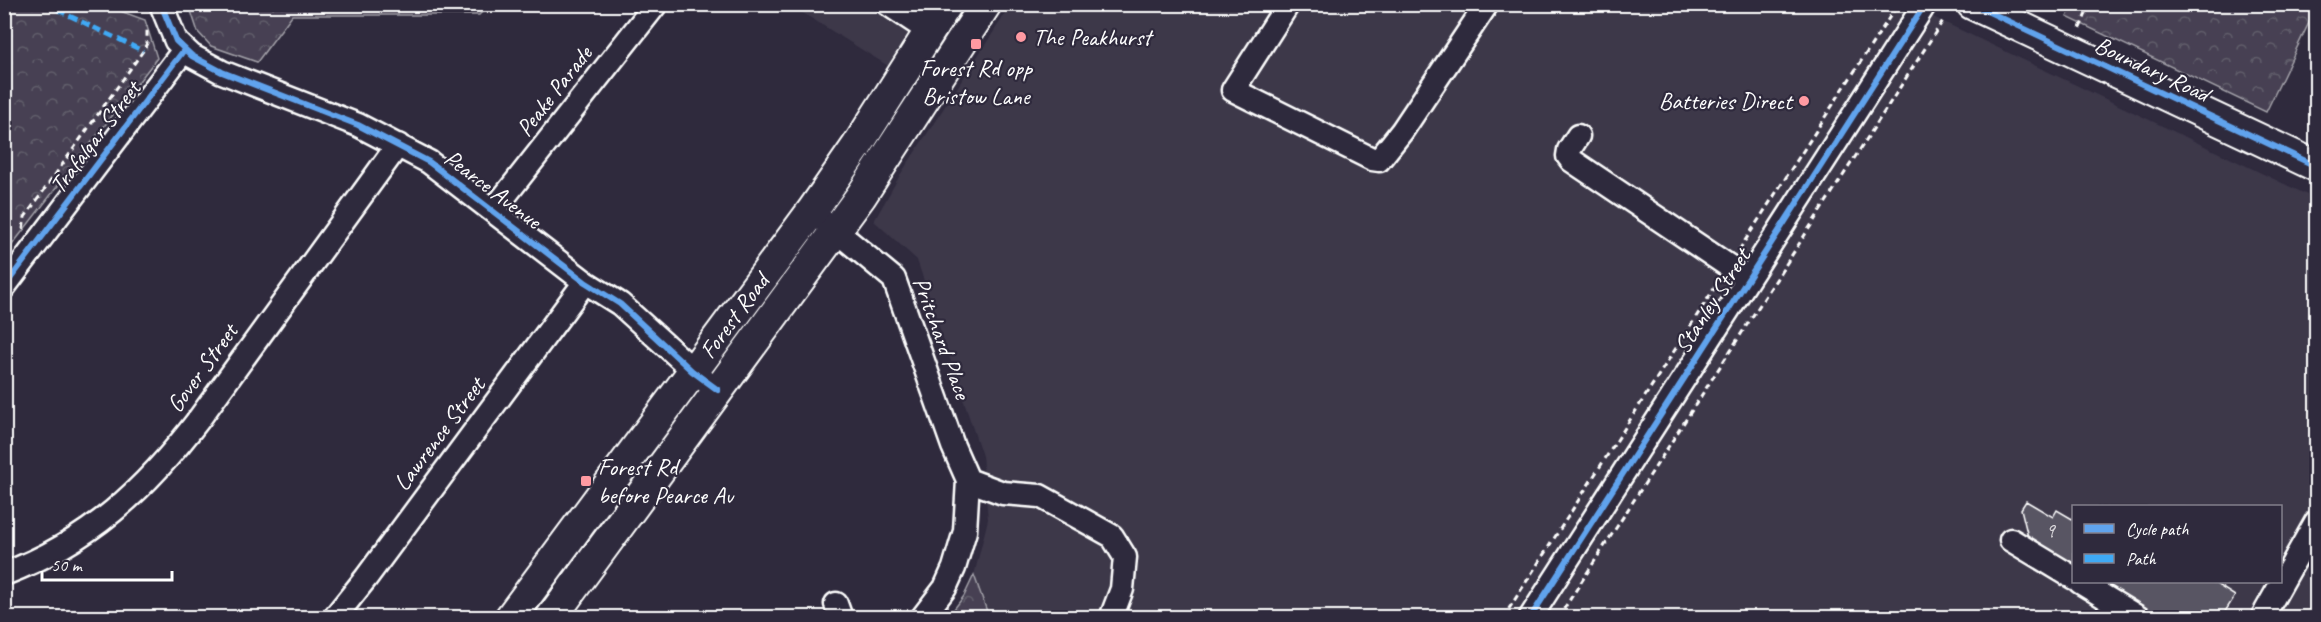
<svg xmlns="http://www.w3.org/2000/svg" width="2321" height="622" font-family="Caveat,sans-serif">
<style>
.built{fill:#3c3749;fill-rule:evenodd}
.forest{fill:url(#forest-crowns);stroke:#a2a0a8;stroke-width:1.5}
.building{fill:#595564;stroke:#fff;stroke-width:1.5}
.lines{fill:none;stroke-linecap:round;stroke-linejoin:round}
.minor-casing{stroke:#fff;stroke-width:27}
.major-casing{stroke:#fff;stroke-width:34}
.path{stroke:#fff;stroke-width:3;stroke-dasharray:6 4.5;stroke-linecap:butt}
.minor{stroke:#2f2a3d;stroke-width:22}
.major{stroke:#2f2a3d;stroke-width:30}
.quiet{stroke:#3fa9f5;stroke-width:4.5;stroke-dasharray:9 4.5;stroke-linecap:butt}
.cycleway-casing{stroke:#2f2a3d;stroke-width:10}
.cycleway{stroke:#60a3ed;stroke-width:6}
.poi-dot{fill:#ff9aa2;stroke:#2f2a3d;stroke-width:2}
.labels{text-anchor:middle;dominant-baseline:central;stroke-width:4.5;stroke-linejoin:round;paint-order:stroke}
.number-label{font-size:21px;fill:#d6d4d8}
.poi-label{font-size:24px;fill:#fff;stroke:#2f2a3d;text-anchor:start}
.street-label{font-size:24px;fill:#fff;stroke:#2f2a3d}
</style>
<defs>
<pattern id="forest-crowns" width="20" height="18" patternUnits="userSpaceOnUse" patternTransform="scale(1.5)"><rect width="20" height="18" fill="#464152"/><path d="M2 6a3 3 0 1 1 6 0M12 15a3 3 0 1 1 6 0" fill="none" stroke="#625e6c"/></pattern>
</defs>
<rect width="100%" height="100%" fill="#2f2a3d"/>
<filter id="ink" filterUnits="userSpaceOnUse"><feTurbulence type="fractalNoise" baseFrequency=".0167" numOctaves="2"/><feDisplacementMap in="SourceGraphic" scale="12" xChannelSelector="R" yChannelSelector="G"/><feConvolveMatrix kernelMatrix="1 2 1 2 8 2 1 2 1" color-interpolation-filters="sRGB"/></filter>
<g filter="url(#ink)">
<path class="built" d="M790,5H931L893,69Z
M1011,5H1908L2316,199V617H989L974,575L988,519L982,456L917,260L874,221L900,175ZM2074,506H2280V582H2074Z"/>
<path class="forest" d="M5,4L104,5L145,20L157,58L5,254Z
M189,5V4L489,5L479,15H292L257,62L211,46L198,32Z
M2073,5L2316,4V8L2266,112L2067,17Z
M974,575L989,617H948L964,596Z"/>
<path class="building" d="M2026,501L2053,517L2057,510L2074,520V568L2029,541L2021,509Z
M2094,582H2213L2235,596L2221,618H2151Z"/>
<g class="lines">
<g class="minor-casing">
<path id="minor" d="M161,4L176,41L192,56L222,72L358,125L429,162L585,282L620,304L705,381
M888,4L930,32
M1288,4L1233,90L1372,159L1379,160L1402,131L1487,4
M1578,136L1569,150L1568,156L1571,160L1748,279
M493,211L656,4
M824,221L894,279L953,446L968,480L965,531L954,568L945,588L922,618
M4,287L184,50
M968,480L1003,493L1040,496L1112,536L1125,557L1122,589L1111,618
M2011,540L2074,578
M4,574C89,542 145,490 199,419L398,145
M2080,582L2139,618
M836,604L841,618
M334,618L366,578L585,282
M1530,618L1925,4
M2262,618L2316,522"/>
</g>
<g class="major-casing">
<g id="major">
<path d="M1972,4L2316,166"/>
<path id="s1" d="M510,618L812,211L857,146L947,4"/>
<path d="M551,618L861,196L986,4"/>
</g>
</g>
<path class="path" d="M2080,28L2090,4
M23,229L25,217L143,51L147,43V26
M1739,250L1898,4
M1503,618L1719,281
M1558,618L1944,19"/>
<use href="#minor" class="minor"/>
<use href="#major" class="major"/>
<path class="quiet" d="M45,4L143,51"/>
<g class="cycleway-casing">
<path id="cycleway" d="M161,4L176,41L192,56L222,72L358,125L429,162L585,282L620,304L692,371L718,390
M1972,4L2316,166
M4,287L184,50
M1530,618L1925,4"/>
</g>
<use href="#cycleway" class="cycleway"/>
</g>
</g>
<g class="poi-dot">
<circle cx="1021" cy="37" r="6"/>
<rect x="970" y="38" width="12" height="12" rx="3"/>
<circle cx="1804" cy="101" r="6"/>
<rect x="580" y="475" width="12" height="12" rx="3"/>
</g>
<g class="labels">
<g class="number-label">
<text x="2050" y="530">9</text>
</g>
<g class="poi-label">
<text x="1033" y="37">The Peakhurst</text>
<text x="976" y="68" text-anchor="middle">Forest Rd opp<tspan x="976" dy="28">Bristow Lane</tspan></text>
<text x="1792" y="101" text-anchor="end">Batteries Direct</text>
<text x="598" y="467">Forest Rd<tspan x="598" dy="28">before Pearce Av</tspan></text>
</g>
<g class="street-label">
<text transform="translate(2152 69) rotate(25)">Boundary Road</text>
<text transform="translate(554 91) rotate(-52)">Peake Parade</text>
<text transform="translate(95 137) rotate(-53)">Trafalgar Street</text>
<text transform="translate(493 189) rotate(37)">Pearce Avenue</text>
<text transform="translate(1712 301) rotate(-57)">Stanley Street</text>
<text stroke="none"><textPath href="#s1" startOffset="376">Forest Road</textPath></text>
<text transform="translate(942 338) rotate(70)">Pritchard Place</text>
<text transform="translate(202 368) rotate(-54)">Gover Street</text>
<text transform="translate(439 434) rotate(-53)">Lawrence Street</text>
</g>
</g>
<rect width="2321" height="622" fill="none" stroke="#2f2a3d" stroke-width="24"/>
<rect x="12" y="12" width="2297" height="598" fill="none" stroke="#fff" stroke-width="2" filter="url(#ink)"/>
<rect x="2072" y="505" width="210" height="78" fill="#2f2a3d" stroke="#827f8b" stroke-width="1.5"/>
<rect x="2084" y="524" width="30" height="9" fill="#60a3ed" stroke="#827f8b" stroke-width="1.5"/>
<text x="2126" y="535" font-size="18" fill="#ffffff">Cycle path</text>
<rect x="2084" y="554" width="30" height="9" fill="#3fa9f5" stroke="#827f8b" stroke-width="1.5"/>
<text x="2126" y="565" font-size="18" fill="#ffffff">Path</text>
<path d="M42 571v9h130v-9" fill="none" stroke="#ffffff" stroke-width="3"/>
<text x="51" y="571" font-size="18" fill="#ffffff" stroke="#2f2a3d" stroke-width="4.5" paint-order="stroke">50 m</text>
</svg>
